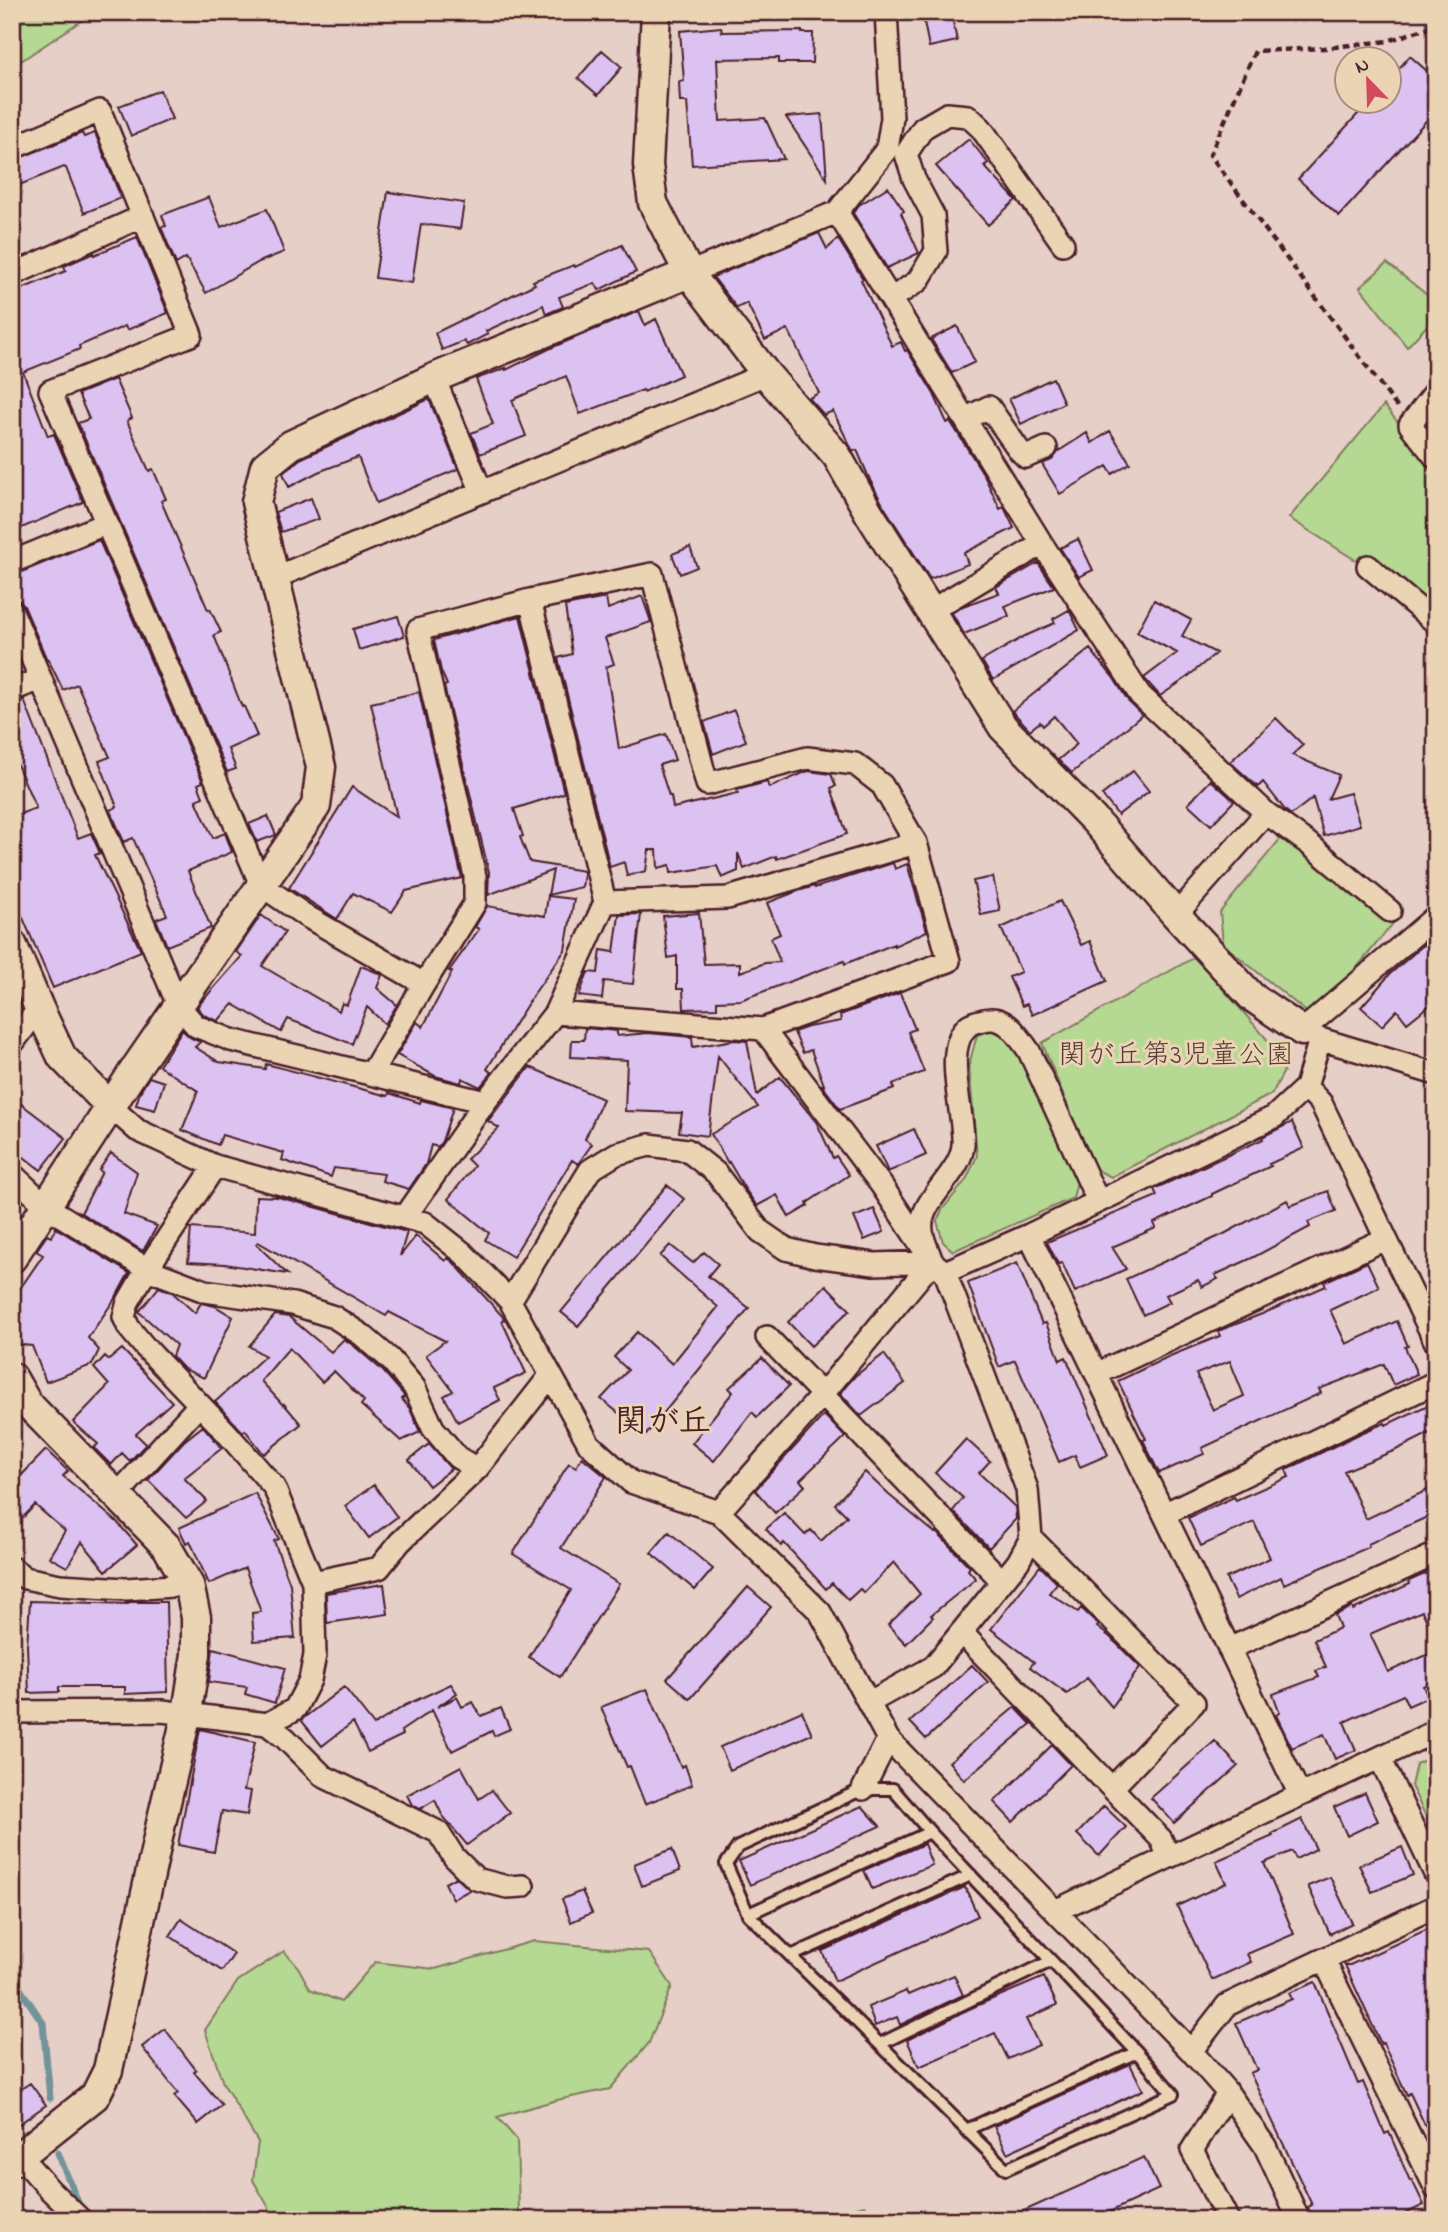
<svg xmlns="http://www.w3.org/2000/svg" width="1448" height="2232" font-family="'Indie Flower','Klee One',sans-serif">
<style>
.green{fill:#b5d893;stroke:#807c5f;stroke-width:2}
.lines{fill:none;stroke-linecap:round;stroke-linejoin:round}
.stream{stroke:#73939b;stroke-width:7}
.building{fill:#dbc2f1;stroke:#4a1f2b;stroke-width:2;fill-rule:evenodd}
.service-casing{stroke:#4a1f2b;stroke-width:16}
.minor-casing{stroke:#4a1f2b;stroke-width:26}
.tertiary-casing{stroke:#4a1f2b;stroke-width:33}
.path{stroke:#4a1f2b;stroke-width:4.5;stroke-dasharray:7 5;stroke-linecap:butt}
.service{stroke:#ebd4b4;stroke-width:10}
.minor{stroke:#ebd4b4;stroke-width:21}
.tertiary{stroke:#ebd4b4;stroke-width:28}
.labels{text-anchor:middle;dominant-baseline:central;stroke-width:6;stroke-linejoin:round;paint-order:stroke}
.park-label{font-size:28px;fill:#5a3b3b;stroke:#ebd4b4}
.quarter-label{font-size:32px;font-weight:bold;fill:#4a1f2b;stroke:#ebd4b4}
</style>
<rect width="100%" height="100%" fill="#e6cfc6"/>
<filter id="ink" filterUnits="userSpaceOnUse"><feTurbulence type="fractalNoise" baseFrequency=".0143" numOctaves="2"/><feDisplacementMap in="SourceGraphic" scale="14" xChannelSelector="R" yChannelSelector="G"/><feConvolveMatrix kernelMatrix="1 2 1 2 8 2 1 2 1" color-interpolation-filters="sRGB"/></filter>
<g filter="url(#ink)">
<path class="green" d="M12,12H99L93,13L12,67Z
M1387,263L1436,302V316L1407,347L1360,287Z
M1384,405L1436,470V611L1289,518Z
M1286,832L1395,921L1315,1019L1223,944L1220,912Z
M1195,957L1272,1045L1284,1071L1272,1094L1111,1177L1093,1168L1042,1043Z
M993,1030C1002,1032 1009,1037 1015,1044C1042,1080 1060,1140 1077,1182L1073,1198L953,1251L943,1242L937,1221L942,1210L966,1180L977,1156L969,1065L977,1035Z
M1436,1755V1837L1411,1786L1416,1764Z
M534,1941L649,1952L672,1986L649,2043L610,2089L557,2100L497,2117L517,2140L519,2212L515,2220H276L253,2180L258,2142L223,2083L205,2030L238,1981L284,1951L298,1967L310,1989L341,2002L375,1962L435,1969Z
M864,2205L883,2220H809Z"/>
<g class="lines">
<path class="stream" d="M12,1977L43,2023L50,2098
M58,2153L81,2210"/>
</g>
<path class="building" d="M922,12H951L957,41L929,47Z
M721,27L722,32L802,31V33H813L812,63H779V58L717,59L720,121L765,118L784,159L692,165L687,102H680L679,82L684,81L680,31Z
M602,50L622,67L598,95L578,78Z
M1410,56L1436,79V110L1339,216L1298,179L1369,102H1389V80Z
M160,90L172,119L131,136L119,106Z
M822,114L827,179L786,117Z
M82,133L84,137L95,133L121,198L84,213L66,168L64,167L12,188V161Z
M969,139L988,163L984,166L1016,200L988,225L936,166Z
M888,187L904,211L901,213L919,253L887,268L853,213L859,205Z
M388,192L464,203L460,229L421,224L412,283L375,278Z
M209,197L221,227L267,209L284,252L259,262L206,293L186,258L176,264L161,227L166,226L162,215Z
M819,233L827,249L838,239L863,279L861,280L892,346L901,342L905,351L907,350L934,394L947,423L950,421L984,475L1000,509L1004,507L1014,528L964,553L968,564L930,579L883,505L870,480L857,450L853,451L849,444L833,411L824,415L809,398L819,393L788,329L765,340L747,303L737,308L713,277Z
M137,237L168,313L127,330L125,326L79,346L80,349L23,372L48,436L54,434L83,502L12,532V293L66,271L64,266L94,253V255Z
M622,245L636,272L599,290L595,283L559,297L563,307L546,314L543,305L486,331L488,334L467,345L464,341L442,350L435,333L535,284L533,281L574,265L575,267Z
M639,311L645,325L656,319L681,375L644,392L643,390L580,414L566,376L512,400L526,436L480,454L471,433L493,424L476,379L506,368V370L553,347Z
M957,326L975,362L952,373L931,339Z
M1053,378L1064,403L1021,424L1009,399Z
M115,379L132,418L127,421L149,471L153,469L166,499L161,501L208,610L210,609L221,632L214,635L242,707L244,706L257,736L228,749L236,769L227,772L78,423L89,419L78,394Z
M429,399L458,469L376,503L358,457L318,472L289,487L283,473L300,459Z
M1110,431L1130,463L1112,474L1107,466L1060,494L1042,464L1052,460L1059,451L1087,433L1092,443Z
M311,498L319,519L281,532L275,512Z
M1078,539L1093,570L1079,577L1060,548Z
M99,540L203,782L198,784L203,797L196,800L213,838L225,833L232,852L188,871L211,928L167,946L156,919L167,915L133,838L124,842L110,810L117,807L99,761L110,757L77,684L63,690L48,659L47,660L24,606L19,600L12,598V576Z
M690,547L697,567L680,574L672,554Z
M1038,563L1054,587L1005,606L1009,616L964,634L952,613L963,606L999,593L996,587Z
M642,596L651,622L605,638L614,664L606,667L619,749L666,734L675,760L659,765L669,796H671L673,808L738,793L737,790L767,782L769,788L808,771L831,774L836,786L831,788L847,834L777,859L776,856L744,869L738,853V871L722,878L717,866L671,873L670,865L658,868L657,850H649L646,871L627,876L624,862L610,867L558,658L572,654L565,606L606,598L608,609Z
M1154,600L1191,620L1182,636L1216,653L1185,679L1160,696L1144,678L1177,653L1137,632Z
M1069,610L1079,630L993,680L982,661L1025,636L1055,623L1053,619Z
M398,616L404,636L359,650L353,629Z
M520,616L564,793L514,809L523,836L520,837L530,862L584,871V874L582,887L548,895L553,870L488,895L489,872L444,686L447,685L441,671L434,640Z
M1090,649L1113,677L1129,702L1142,715L1072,773L1058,760L1077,744L1054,716L1043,726L1040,722L1030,730L1012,711Z
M419,692L462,878L406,891L392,912L353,893L337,919L289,888L352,787L397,817L371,703Z
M24,700L78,838L91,833L100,853L95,855L141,951L53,988L20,911L19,912L12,898V817L36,808L12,753V703Z
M734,710L746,741L713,754L704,722Z
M1276,718L1303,745L1292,755L1339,775L1328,799L1350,793L1360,825L1324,836L1313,798L1291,815L1285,810L1263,782L1258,787L1230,762Z
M1133,771L1149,791L1118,815L1102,795Z
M1211,780L1234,801L1211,825L1188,804Z
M268,816L276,835L257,842L249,824Z
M893,863L895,869L907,864L927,931L894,946V944L845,964L844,961L741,1000L717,1001V1008L684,1009L683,989H677V956L668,958L663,916L699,913L704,964L740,963V972L765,963L780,962L771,938L780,934L767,903L798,891L815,886V888Z
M993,877L1000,911L981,915L973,881Z
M548,896L574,899L565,950L531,998L487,1069L492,1073L480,1087L462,1078L461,1083L435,1076L397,1055L417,1022L423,1027L452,972L449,971L479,929L475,927L487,906L545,916Z
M1060,901L1081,945L1090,941L1107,981L1032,1015L1027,1004L1022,1006L1009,977L1021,972L1001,928Z
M641,914L633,984L604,981L602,999L579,996L588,972L598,973L601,950L614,952L619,915Z
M261,915L285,932L262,966L339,1011L342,1003L347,1005L361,966L376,972L382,975L377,988L397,1005L385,1024L367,1007L352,1044L288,1019L281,1032L233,1004L218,1021L204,1015L197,1007L242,956L236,952Z
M1436,934V1000L1407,1023L1397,1010L1382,1026L1361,1007L1390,974Z
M900,993L915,1029L908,1032L924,1072L893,1084L894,1089L840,1109L822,1085H824L811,1050L803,1053L794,1032L808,1027L841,1021L840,1015Z
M585,1028L617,1031V1036L648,1033L692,1037L693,1047L734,1040L747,1041L757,1095L780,1077L817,1123L833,1158L836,1156L849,1175L807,1203L808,1206L789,1217L777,1195L757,1206L745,1189L729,1162L728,1163L711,1134L758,1107L718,1056L708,1136L679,1132L682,1113L625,1111L627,1060L571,1057L572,1040H584Z
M182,1030L191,1038L200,1042L195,1047L219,1062L265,1069L266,1064L388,1096L389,1093L420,1103L421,1100L453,1108L442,1141L438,1147L431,1145L426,1164L409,1189L382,1181L384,1174L334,1168L331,1177L282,1160L284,1153L222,1135L218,1145L182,1130L198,1091L159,1066Z
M530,1067L603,1099L585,1139L592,1144L578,1164L572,1160L513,1257L485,1240L489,1233L448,1199L474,1166L467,1159L499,1128L488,1121Z
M149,1077L164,1082L155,1110L136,1105L140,1092Z
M12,1097L66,1138L41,1170L12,1148Z
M1292,1122L1304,1148L1269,1164L1271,1166L1212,1194V1196L1154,1223L1156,1228L1112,1247L1126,1269L1075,1292L1062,1263L1058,1264L1047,1242L1157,1196L1154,1189L1263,1139L1262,1137Z
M914,1129L926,1155L888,1172L876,1146Z
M111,1153L137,1172L124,1214L157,1226L143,1251L81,1213L102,1172L99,1170Z
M667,1185L684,1199L578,1326L561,1312Z
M1328,1191L1336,1211L1308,1222L1310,1227L1252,1258L1215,1275L1218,1279L1202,1287L1198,1280L1166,1295L1170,1302L1143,1315L1126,1279L1224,1234L1287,1200L1290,1206Z
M256,1196L278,1197L407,1232L400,1256L416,1236L445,1261L448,1258L454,1263L505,1319L502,1321L526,1373L494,1388L500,1400L458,1422L444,1396L453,1391L426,1355L445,1341L389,1312L386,1316L258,1242L256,1244L287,1274L225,1264L188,1262L191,1228L255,1233Z
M874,1209L884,1232L864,1240L854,1217Z
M56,1228L129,1273L116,1297L88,1338L99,1350L92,1365L46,1382L32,1346L12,1344V1338L17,1293L43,1255L36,1251L47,1235L51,1237Z
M670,1245L693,1263L704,1252L718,1264L708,1276L749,1308L646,1435L601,1399L628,1370L614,1357L637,1332L672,1364L718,1307L660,1256Z
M1367,1262L1379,1287L1330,1310L1346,1344L1397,1321L1408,1346L1405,1347L1417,1374L1393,1385L1384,1364L1319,1389L1321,1393L1202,1448L1204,1454L1159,1473L1143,1440L1146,1439L1118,1381L1170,1356L1220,1336L1218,1331L1262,1314L1326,1286L1324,1282ZM1230,1361L1244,1396L1213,1410L1196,1374Z
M1017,1263L1042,1324L1046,1323L1060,1360L1066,1357L1108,1455L1080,1467L1075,1455L1059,1462L1015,1360L999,1367L968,1283Z
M826,1285L850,1310L811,1346L788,1322Z
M159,1287L172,1292L195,1313L201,1303L215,1306L233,1317L204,1378L184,1369L172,1356L176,1345L139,1312Z
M275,1315L289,1317L331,1352L344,1339L354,1346L383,1371L403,1394L404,1397L402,1399L410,1409L420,1432L401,1441L361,1405L364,1401L334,1371L322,1382L289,1348L261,1381L283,1405L284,1404L301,1424L264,1454L245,1430L243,1432L215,1402L265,1356L249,1346Z
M122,1349L172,1402L136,1434L146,1444L130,1461L122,1453L111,1465L94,1448L98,1444L73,1422L109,1385L94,1368L105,1356L109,1360Z
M884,1354L905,1383L861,1416L840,1393L855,1376Z
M762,1358L789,1386L757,1417L752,1412L714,1461L692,1443L733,1392L729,1388Z
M1430,1404L1436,1417V1430L1396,1450L1344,1471L1366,1519L1436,1486V1513L1368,1544L1369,1547L1284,1584L1281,1577L1236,1599L1226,1578L1270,1558L1254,1522L1201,1546L1188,1518L1234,1497L1236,1500L1289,1477L1286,1470L1361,1433L1385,1423L1386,1425Z
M824,1415L845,1437L800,1480L805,1486L775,1513L755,1490Z
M203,1426L222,1448L184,1478L207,1501L186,1518L148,1480L184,1441Z
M966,1439L990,1461L979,1473L1015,1507L1016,1519L989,1548L953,1511L963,1498L935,1473Z
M429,1444L451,1469L429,1486L409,1460Z
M46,1450L68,1471L63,1476L117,1522L137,1545L106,1571L82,1542L67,1567L49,1557L65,1531L35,1505L12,1529V1485Z
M582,1457L606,1477L561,1548L619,1584L560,1677L529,1657L571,1590L513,1554L569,1463L576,1467Z
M865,1472L889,1495L935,1533L936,1532L970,1567L968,1570L976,1579L931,1615L933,1617L906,1644L888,1625L920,1594L894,1562L864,1593L860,1589L848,1600L832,1583L826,1589L784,1543L781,1546L766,1529L784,1513L805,1535L811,1530L821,1541L847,1516L835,1504Z
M374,1485L397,1517L369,1538L345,1506Z
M255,1493L279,1539L274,1541L290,1584L295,1638L254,1641L252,1613L261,1612L245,1568L209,1584L190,1541L186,1543L179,1528Z
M669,1532L713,1569L695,1590L651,1553Z
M1040,1566L1057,1583L1049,1593L1078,1612L1081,1608L1099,1625L1097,1627L1110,1637L1140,1667L1112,1707L1087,1678L1067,1694L1030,1667L1034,1662L991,1629Z
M1436,1569V1640L1422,1611L1370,1634L1388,1672L1436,1651V1680L1423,1686L1428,1697L1408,1706L1403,1695L1344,1722L1356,1750L1335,1759L1324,1734L1292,1748L1276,1715L1280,1713L1273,1694L1319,1677L1316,1671L1326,1667L1314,1640L1340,1628L1335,1615L1352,1607L1353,1610L1410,1584L1409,1581Z
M384,1584L388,1614L327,1623L326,1593Z
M748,1587L771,1607L690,1699L667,1679Z
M30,1601L129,1604L125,1602H166L168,1692L125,1694V1687H59V1692L29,1693L27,1646Z
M213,1648L285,1668L275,1703L245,1694L247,1687L209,1682Z
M972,1665L988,1682L926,1739L910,1722Z
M451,1684L457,1693L437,1707L457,1697L462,1707L473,1702L481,1716L501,1708L510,1729L494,1736L492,1731L452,1751L432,1710L401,1731L403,1735L368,1752L353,1722L322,1746L301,1720L344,1687L374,1725L406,1705Z
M647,1689L681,1767L685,1765L692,1785L645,1804L630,1766L627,1767L601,1707Z
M1015,1707L1031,1724L964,1780L949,1762Z
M802,1711L812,1734L730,1770L720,1747Z
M200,1729L255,1742L244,1790L251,1791L247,1815L222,1811L214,1852L178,1845Z
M1215,1741L1238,1766L1174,1823L1151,1798Z
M1052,1745L1071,1765L1013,1822L994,1802Z
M461,1766L479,1799L492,1790L510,1813L467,1845L442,1815L435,1800L420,1809L412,1805L407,1795Z
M1365,1793L1378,1821L1347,1836L1334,1807Z
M862,1806L880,1826L750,1885L739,1861Z
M1104,1806L1126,1827L1099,1856L1077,1834Z
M1302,1819L1316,1849L1296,1859L1292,1851L1264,1863L1294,1934L1247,1954L1251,1962L1212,1980L1177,1906L1226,1883L1216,1861L1273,1836L1272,1834Z
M924,1844L932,1865L872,1889L864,1870Z
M1402,1847L1413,1875L1372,1892L1359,1865Z
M672,1849L680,1871L642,1886L634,1864Z
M456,1877L470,1890L453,1899L445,1883Z
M1330,1877L1352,1923L1330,1934L1308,1886Z
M965,1887L978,1916L835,1981L822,1951Z
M582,1891L592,1913L571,1922L562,1899Z
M181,1919L234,1954L222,1971L170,1936Z
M1430,1928L1436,1941V2149L1410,2093L1407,2095L1383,2043L1381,2044L1345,1965H1350Z
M954,1975L963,1995L900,2025L897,2017L875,2026L868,2007L906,1991L908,1995Z
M1044,1977L1057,2005L1026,2019L1039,2045L1008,2059L995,2033L919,2067L907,2040L969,2009Z
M1315,1982L1358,2084L1363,2082L1385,2134L1389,2132L1410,2181L1412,2180L1424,2205L1392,2220H1312L1308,2207L1312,2205L1250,2073L1257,2070L1236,2023L1292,1999L1289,1993Z
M165,2029L196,2070L194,2072L222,2105L198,2124L174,2096L178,2093L142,2047Z
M1130,2064L1143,2090L1007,2153L994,2126Z
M30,2083L46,2105L12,2129V2095Z
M1144,2157L1159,2189L1092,2220H1004Z"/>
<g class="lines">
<g class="service-casing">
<path id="service" d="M748,1914L930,1832
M791,1956L971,1875
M880,2044L1051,1961
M966,2130L1137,2052L930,1832L893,1789H863L738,1847L726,1864L748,1914L1006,2169L1173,2094L1137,2052"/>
</g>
<g class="minor-casing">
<path id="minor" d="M12,148L100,111L191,335L50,391L261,885L306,916L424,984L475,903V876L418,630L530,600L652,574L707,784L807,758L855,764L882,785L916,843L949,961L763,1029L555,1013
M837,212L887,149L892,118L886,12
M689,273L837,212L1042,544L1140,695L1266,813L1309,844L1390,911
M12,275L143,216
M891,299L918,281L936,251L933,215L914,179L906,154L923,128L947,114L968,116L981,128L1063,244
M434,378L481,490
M1436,391L1410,425L1436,458
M965,419L989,407L1019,450L1026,457L1046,448
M12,562L107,523
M1368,566L1436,623
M274,578L766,374
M12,611L178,1005L196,1026L231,1040L485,1102
M930,611L1042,544
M12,690L41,679
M605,902L728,898L916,843
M1176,915L1266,813
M1436,916L1302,1031L1320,1039L1436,1074
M763,1029L882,1186L923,1248
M12,1044L39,1008
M371,1074L424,984
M1306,1087L1321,1103L1436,1343
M111,1107L137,1130L215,1166L425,1223L463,1253L510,1301L589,1444L631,1482L719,1512L820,1612L888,1739L1191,2051L1228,2093L1265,2146L1299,2220
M12,1174L47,1207L147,1269L205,1291L293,1304L334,1317L362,1335L390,1359L414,1387L433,1428L457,1457L477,1469
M405,1217L485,1102L555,1013L605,902L530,600
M1029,1235L1300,1795
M510,1301L590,1170L616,1154L649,1145L687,1150L716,1173L760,1231L786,1249L815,1256L874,1264L932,1262L945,1272L1029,1235L1274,1117L1306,1087L1320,1039
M767,1337L1002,1581
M1096,1374L1385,1239
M117,1495L199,1405
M719,1512L822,1395L932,1262C929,1252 923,1241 922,1231C917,1201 961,1175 963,1145C965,1113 941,1047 969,1025C973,1022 979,1021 984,1020C1006,1014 1018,1036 1029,1051L1098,1201
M1164,1514L1436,1382
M1031,1538L1194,1703L1112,1788
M12,1568L25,1578L60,1585L126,1589L189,1585
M313,1582L379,1568L400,1542L477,1469L550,1376
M961,1632L1161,1839L1169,1857
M1229,1649L1436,1554
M870,1702L933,1667L1018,1562L1031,1538L1027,1489L945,1272
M12,1712L162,1711L267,1724L295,1709L310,1680L315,1655L313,1582L274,1487L225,1431L144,1346L129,1328L124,1317L128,1302L147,1269L215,1166
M267,1724L285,1738L323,1776L438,1832L454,1857L476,1879L507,1887L523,1886
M1380,1758L1436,1876
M863,1789L888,1739
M1055,1911L1436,1731
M1324,1960L1436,2189
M1191,2051L1227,2005L1436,1906
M20,2156L50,2190L81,2220
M1228,2220L1192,2150L1228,2093"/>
</g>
<g class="tertiary-casing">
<path id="tertiary" d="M656,12L648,165L653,203L689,273L766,374L837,456L869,513L1003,727L1096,822L1176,915L1252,997L1302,1031
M12,944L39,1008L62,1057L111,1107
M12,1258L139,1063L316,806L321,767L256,502L265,466L291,445L434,378L689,273
M12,1377L27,1403L167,1547L189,1585L196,1617V1654L187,1713L162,1819L108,2070L95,2096L12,2162"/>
</g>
<path class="path" d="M1397,407L1210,155L1255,51L1324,48L1388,41L1436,25"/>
<use href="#service" class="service"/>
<use href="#minor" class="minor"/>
<use href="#tertiary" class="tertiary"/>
</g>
</g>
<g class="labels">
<g class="park-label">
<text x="1176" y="1056">関が丘第3児童公園</text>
</g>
<g class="quarter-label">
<text x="663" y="1423">関が丘</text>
</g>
</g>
<rect width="1448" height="2232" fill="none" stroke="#ebd4b4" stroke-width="42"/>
<rect x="21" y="21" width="1406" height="2190" fill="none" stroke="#4a1f2b" stroke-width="2.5" filter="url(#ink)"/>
<g transform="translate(1368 80) rotate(337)"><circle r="33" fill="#ebd4b4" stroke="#ab8c7d" stroke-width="2"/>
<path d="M0-5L12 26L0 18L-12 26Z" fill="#d1495b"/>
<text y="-10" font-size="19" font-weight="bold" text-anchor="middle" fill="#4a1f2b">N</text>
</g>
</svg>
